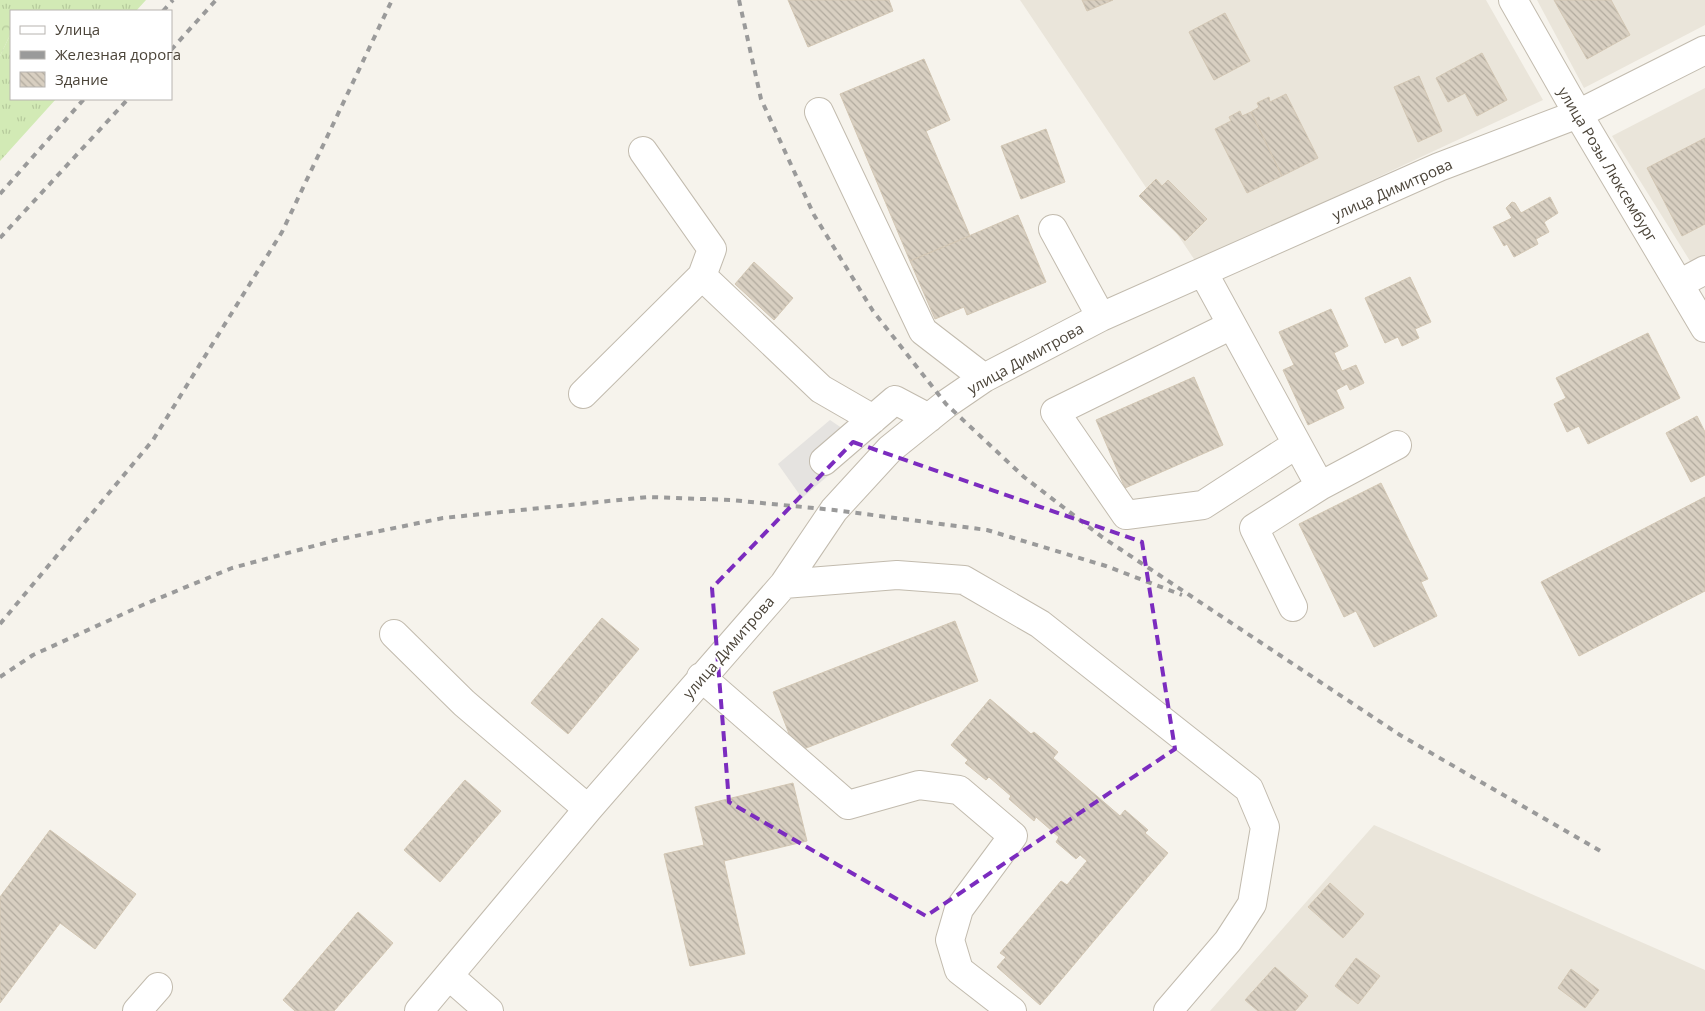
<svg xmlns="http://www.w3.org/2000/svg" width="1705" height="1011" font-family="'Open Sans',sans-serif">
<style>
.residential{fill:#eae5da}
.grass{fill:url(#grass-tufts)}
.forest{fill:url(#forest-crowns)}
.parking{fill:#e5e3e0}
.building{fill:url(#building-back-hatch);stroke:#d3c7b4}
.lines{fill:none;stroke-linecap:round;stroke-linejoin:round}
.minor-casing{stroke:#c2bbae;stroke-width:30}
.minor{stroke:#fff;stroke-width:28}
.rail{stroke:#9a9a9a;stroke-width:4;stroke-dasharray:6 6;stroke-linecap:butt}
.marked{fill:none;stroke:#7b2cbf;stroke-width:4;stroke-dasharray:10 6;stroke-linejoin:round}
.labels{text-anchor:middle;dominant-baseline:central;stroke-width:4;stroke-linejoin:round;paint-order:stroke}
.street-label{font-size:15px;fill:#4b4439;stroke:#fff}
</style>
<defs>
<pattern id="grass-tufts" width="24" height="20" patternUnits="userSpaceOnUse" patternTransform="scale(1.25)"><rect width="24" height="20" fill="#d2eab5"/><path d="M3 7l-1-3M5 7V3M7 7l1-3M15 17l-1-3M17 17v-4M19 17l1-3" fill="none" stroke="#b6ca9c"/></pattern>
<pattern id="forest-crowns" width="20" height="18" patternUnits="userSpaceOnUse" patternTransform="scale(1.25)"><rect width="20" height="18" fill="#d2eab5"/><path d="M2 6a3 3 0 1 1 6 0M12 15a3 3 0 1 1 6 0" fill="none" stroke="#b6ca9c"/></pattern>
<pattern id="building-back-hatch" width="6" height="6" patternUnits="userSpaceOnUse" patternTransform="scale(1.25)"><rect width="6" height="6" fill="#d8cfc1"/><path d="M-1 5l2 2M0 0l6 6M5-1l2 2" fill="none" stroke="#b1aa9e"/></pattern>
</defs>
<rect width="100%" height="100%" fill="#f6f3ec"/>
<path class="residential" d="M1020,0H1486L1543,100L1196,262Z
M1537,0H1705V25L1584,88Z
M1705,88V285L1612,136Z
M1374,825L1705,970V1011H1210Z"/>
<path class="grass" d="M0,0H146L136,11H11V18H0Z
M11,33V99H56L0,161V56Z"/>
<path class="forest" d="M0,18H11V33L0,56Z"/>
<path class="parking" d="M830,420L865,444L802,498L778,464Z"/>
<path class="building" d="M788,0H889L893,11L808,47Z
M1082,0H1113L1087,11Z
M1554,0H1611L1630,35L1587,59Z
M1225,13L1250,61L1214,80L1189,32Z
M1482,53L1507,100L1477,116L1465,93L1448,102L1436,78Z
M924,59L950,120L926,131L970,236L910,261L840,94Z
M1419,76L1442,131L1418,142L1394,87Z
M1286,94L1318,158L1282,176L1251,112L1259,107L1257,103L1269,97L1270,102Z
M1240,111L1242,116L1251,112L1282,176L1247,193L1215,129L1231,121L1229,117Z
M1046,129L1065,182L1021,199L1001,146Z
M1705,138V224L1682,236L1647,168Z
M1156,179L1162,186L1168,180L1207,219L1185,241L1139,196Z
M1550,197L1558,213L1544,222L1549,232L1536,239L1538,244L1514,257L1507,244L1504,246L1493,227L1512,218L1506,208L1512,202L1515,203L1521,213Z
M1018,215L1046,282L967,315L964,307L935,319L910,261Z
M754,262L793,298L774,320L735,284Z
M1410,277L1431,322L1415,329L1419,338L1402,346L1398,337L1385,343L1365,298Z
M1331,309L1348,346L1334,353L1342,371L1356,365L1364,383L1350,390L1347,384L1336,390L1344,408L1308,425L1283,370L1294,365L1279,332Z
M1648,333L1680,398L1588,444L1579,426L1567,432L1554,404L1566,398L1556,378Z
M1194,377L1223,445L1125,488L1096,420Z
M1697,416L1705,432V475L1691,482L1666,433Z
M1381,483L1428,579L1421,582L1437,616L1374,647L1356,611L1344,617L1299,524Z
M1705,497V591L1579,656L1541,582Z
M602,618L639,649L568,734L531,703Z
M955,621L978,681L796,752L773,692Z
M990,699L1031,734L1034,732L1058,752L1053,758L1120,816L1125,810L1148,830L1145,833L1168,853L1040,1005L997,967L1006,957L1000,953L1061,881L1067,885L1087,861L1080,855L1076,859L1056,842L1059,837L1036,817L1034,821L1009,799L1011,796L989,777L986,780L965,763L968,760L951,745Z
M465,780L501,811L440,882L404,850Z
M793,783L807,841L724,861L745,954L690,966L664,854L704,845L695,807Z
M50,830L136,894L95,949L60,923L0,1003V897Z
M1330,883L1364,914L1343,938L1308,907Z
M358,912L393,943L334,1011H295L283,1000Z
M1356,958L1380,976L1358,1004L1335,986Z
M1275,967L1308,996L1295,1011H1258L1245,1000Z
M1571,969L1599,990L1585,1008L1558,988Z"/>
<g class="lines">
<g class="minor-casing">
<path id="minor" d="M1513,0L1578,114L1705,328
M819,112L923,331L984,378
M643,151L712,249L702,276
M1053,229L1101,317
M1203,272L1320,486L1397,445
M1679,284L1705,270
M1232,325L1055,412L1126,515L1203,505L1297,444
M583,394L702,276L821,389L873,419
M824,461L895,400L929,418
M784,584L897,575L964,580L1040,624L1249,789L1265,827L1252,904L1228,941L1168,1011
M1293,607L1254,528L1320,486
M394,634L464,703L588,809
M701,677L848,805L919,785L959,790L1013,836L959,909L950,940L959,970L1012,1011
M449,976L489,1011
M137,1011L158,987
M419,1011L588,809L784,584L834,510L890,449L946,404L984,378L1101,317L1439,167L1578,114L1705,50"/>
</g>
<use href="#minor" class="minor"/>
<path class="rail" d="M739,0L761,99L814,215L873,311L946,404L1024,477L1102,537L1400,735L1602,852
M163,11L173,0
M171,50L216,0
M0,194L84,99
M0,238L128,99
M0,624L153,440L282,232L392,0
M0,677L33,655L145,604L232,568L336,540L443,518L648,497L731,500L834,510L987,530L1106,566L1182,595"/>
</g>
<path class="marked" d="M853,442L1142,542L1175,749L926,916L729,802L712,588Z"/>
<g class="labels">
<g class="street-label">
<text transform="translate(1608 164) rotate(59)">улица Розы Люксембург</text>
<text transform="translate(1392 189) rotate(-24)">улица Димитрова</text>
<text transform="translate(1025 358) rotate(-29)">улица Димитрова</text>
<text transform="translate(728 647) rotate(-49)">улица Димитрова</text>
</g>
</g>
<rect x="10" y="10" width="162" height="90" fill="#ffffff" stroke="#b7b4b0"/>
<rect x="20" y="26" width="25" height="8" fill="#ffffff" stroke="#b7b4b0"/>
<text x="55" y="35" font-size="15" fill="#4b4439">Улица</text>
<rect x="20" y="51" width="25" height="8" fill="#9a9a9a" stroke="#b7b4b0"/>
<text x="55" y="60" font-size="15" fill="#4b4439">Железная дорога</text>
<rect x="20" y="72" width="25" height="15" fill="url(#building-back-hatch)" stroke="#b7b4b0"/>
<text x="55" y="85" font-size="15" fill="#4b4439">Здание</text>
</svg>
